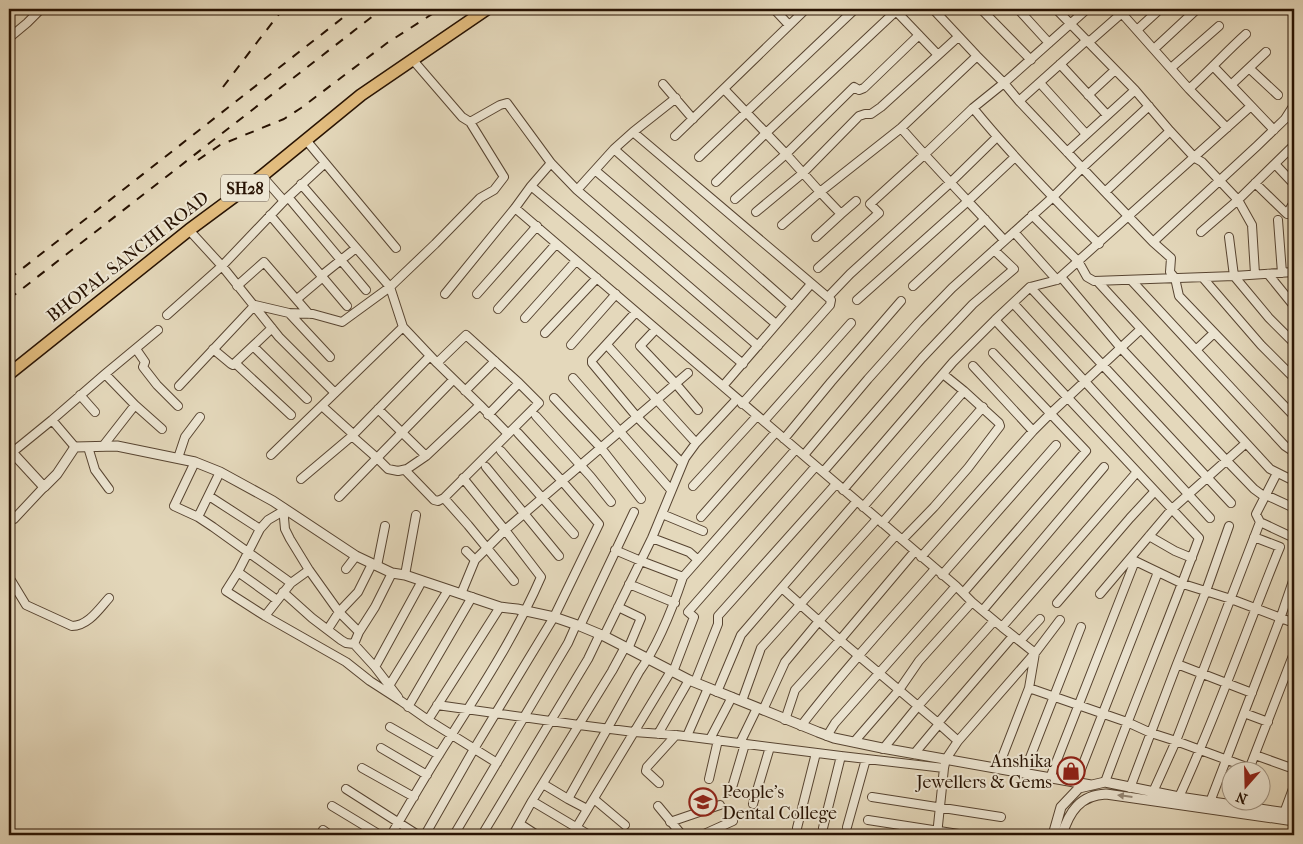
<svg xmlns="http://www.w3.org/2000/svg" width="1303" height="844" font-family="'IM FELL French Canon',serif">
<style>
.lines{fill:none;stroke-linecap:round;stroke-linejoin:round}
.minor-casing{stroke:#574431;stroke-width:10}
.tertiary-casing{stroke:#574431;stroke-width:11}
.primary-casing{stroke:#281303;stroke-width:14}
.minor{stroke:#ede6d3;stroke-width:8}
.tertiary{stroke:#ede6d3;stroke-width:9}
.primary{stroke:#e2bc7e;stroke-width:11}
.rail{stroke:#281303;stroke-width:2;stroke-dasharray:9 9;stroke-linecap:butt}
.oneway{fill:#948775}
.labels{text-anchor:middle;dominant-baseline:central;stroke-width:4;stroke-linejoin:round;paint-order:stroke}
.shield{fill:#ede6d3;stroke:#635241;stroke-width:1}
.shield-label{font-size:16px;font-weight:bold;fill:#281303}
.street-label{font-size:18px;fill:#281303;stroke:#ede6d3}
.poi-label{font-size:18px;fill:#281303;stroke:#ede6d3;text-anchor:end}
</style>
<rect width="100%" height="100%" fill="#e4d8bb"/>
<filter id="stains"><feTurbulence type="fractalNoise" baseFrequency=".004" numOctaves="4"/><feColorMatrix values="0 0 0 0 .2 0 0 0 0 .09 0 0 0 0 .02 0 0 0 .5 -.17"/></filter>
<radialGradient id="worn" r=".72"><stop offset=".6" stop-color="#630" stop-opacity="0"/><stop offset="1" stop-color="#630" stop-opacity=".3"/></radialGradient>
<g class="lines">
<g class="minor-casing">
<path id="minor" d="M774,9L789,25
M894,9L938,55
M933,9L977,56L1004,83L1019,101L1105,192L1153,242L1171,258L1170,272L1175,278L1179,296L1294,416
M981,9L1031,60
M1018,9L1049,43
M1056,9L1135,90L1170,131L1195,158L1202,162L1238,200L1252,225L1255,274
M1118,9L1189,89C1209,71 1226,52 1246,34
M1137,30L1160,9
M9,38L27,23L41,9
M1089,42L1122,13
M1154,49L1196,10
M412,59L462,117L470,122L500,105L507,103L551,163L577,190L614,149L633,132L831,300L830,305L742,404
M1060,64L1107,115
M1213,66L1274,130
M1171,68L1219,26
M1249,68L1278,95
M1040,83L1086,134
M663,84L693,119
M1231,85L1266,52
M724,89L786,154L820,192L841,214L856,201
M1189,89L1227,128
M1088,95L1115,70
M1019,101L1087,40
M973,108C1012,156 1055,200 1099,244
M901,128C935,167 970,203 1004,240
M633,132L676,98
M675,136L806,9
M306,140L396,248
M614,149L792,306
M1067,152L1135,90
M699,157L855,9
M1275,164L1291,181
M596,171L776,324
M262,176L284,201
M716,182L766,133L896,11
M1255,183L1287,214L1294,202
M301,184L390,287L403,327L437,363L480,405L508,434
M531,186L743,364
M577,190L758,346
M1105,192L1170,131
M288,197L366,290
M735,199L786,154L854,87L859,90L864,88L919,35
M515,208L956,586L972,602L1002,627L1035,653L1029,688L998,768
M756,212L803,173L859,116L865,114H871L881,107L958,37
M270,215L347,306
M1032,215L1078,261L1087,277L1094,281L1234,276L1294,272
M1278,220L1282,273
M782,225L820,192L901,128L977,56
M189,230L222,266L279,337L335,393
M1014,232L1057,280
M1201,232L1238,200L1294,145
M816,237L841,214
M1229,237L1234,276L1269,318L1294,343
M1153,242L1257,146L1285,119L1294,105
M818,268L879,213L870,204L924,155L973,108L1004,83L1087,9
M1268,274L1294,306
M321,276L356,248
M1061,277L1120,347L1226,460L1254,489L1265,497
M1203,278L1261,345L1294,378
M1131,280L1285,446L1294,452
M1098,282L1270,469L1294,481
M237,286L264,262L309,314
M913,286L985,219
M1030,287L1231,503
M445,294L515,208L531,186L551,163
M477,294L537,226
M828,297L850,274L951,182L997,137
M297,299L323,277
M857,300L968,201L1015,157
M1013,303L1210,518
M498,309L556,244
M636,312L592,360V363L637,417L682,463
M289,313L313,314L342,322L390,287L435,244L480,198L494,190L504,177L470,122
M167,315L222,266L284,201L325,163
M525,318L576,261
M995,320L1199,538C1169,620 1135,700 1105,782
M272,328L253,346L307,399
M656,329L640,346L676,384L698,410
M545,333L597,278
M571,345L616,294
M607,345L696,443
M253,346L235,363L291,415
M136,349L145,362L143,367L157,385L178,406
M213,349L231,364L233,365L235,363
M1196,350L1214,333
M973,366L1033,431
M105,374L135,405L162,429
M573,378L671,490
M179,386L255,305L289,313L330,357
M723,386L811,284
M465,391L495,361
M80,395L95,412
M554,398L601,448L641,499
M322,406L353,434
M378,409L426,456
M488,415L519,383
M536,416L591,477L611,502
M52,420L75,447
M764,421L851,323
M352,436L377,458L388,469L398,471L407,469L426,456L480,405
M784,439L831,382L901,301
M103,446L135,405
M88,447L95,470L109,489
M501,451L574,534
M9,455L52,420L105,374L158,330
M271,455L403,327
M804,455L868,379L918,323L952,288L1053,197L1082,168L1149,106
M178,458L185,437L200,417
M195,462L174,506L198,517L213,527L291,583
M486,467L559,556
M405,470L434,500L438,501L444,498L539,403L519,383L466,335L437,363
M823,472L922,358L973,304L1014,269L994,250
M301,479L352,436L430,356
M693,486L757,416
M843,490L953,362L995,320L1030,287L1057,280L1251,106
M1266,495L1294,508
M209,496L260,529L268,520L285,510
M339,497L453,380
M444,498L468,525L514,581
M863,507L964,391
M285,510L284,518L285,529L290,539L309,570L339,612L359,632L354,644L375,667L398,697
M662,514L703,531
M198,517L220,472
M701,517L776,432
M9,520L14,519L44,487
M1260,522L1294,538
M882,523L983,407
M260,529L238,572L226,591L265,616L346,662L370,681L401,701L428,720L497,763
M1149,536L1175,551L1192,558
M652,538L689,552L698,560
M902,540L934,507L968,468L1000,426L999,423L964,391L943,374
M615,550L641,561L683,577
M466,551L475,560
M921,557L1033,431L1050,414L1141,329
M1131,559L1183,584L1231,599L1294,623
M377,566L385,526
M346,569L356,556
M238,572L277,600
M405,575L416,515
M942,575L1056,445
M9,577L26,605L72,626C88,626 99,609 109,598
M629,584L675,603
M782,588L840,640L938,723L958,741
M283,592L312,618L341,640L346,643L354,644
M963,593L1086,451L993,353
M461,594L475,560L505,530L688,373
M1100,594L1172,509L1246,443
M1057,603L1130,518L1155,491
M618,607L641,618L628,649
M983,610L1104,467
M265,616L291,583L309,570
M580,626L634,512
M1002,627L1137,472
M328,629L339,612L358,592L372,564
M359,632L375,607L392,573
M604,636L652,538L685,458L696,443L737,399
M1020,641L1040,619
M1177,664L1252,693
M375,667L422,581
M673,672L694,617L688,612L816,466
M695,682L718,624V616L836,484
M389,686L448,590
M1029,688L1127,722L1151,733L1176,741L1249,768
M717,692L741,635L856,502
M742,701L761,648L877,519
M437,705L579,725L634,732L676,735L841,756L944,768
M408,707L472,597
M763,710L785,662L819,621L896,535
M1244,713L1268,722
M428,720L500,607
M785,720L795,690L840,640L915,551
M938,723L1013,636
M801,726C843,671 890,620 935,569
M390,727L439,755
M658,734L689,680
M687,736L708,688
M827,736L835,723L956,586
M710,739L732,697
M854,742L899,690L919,661L972,602
M740,743L757,708
M381,748L427,775
M883,749L918,706L994,621
M914,754L939,724
M1255,755L1294,769
M362,768L414,797
M1248,772L1294,653
M1024,773L1081,627
M1050,778L1135,561
M709,779L718,740
M1076,782L1158,572
M659,783L646,771L647,767L676,735
M543,784L568,799
M1130,788L1177,664L1206,591L1229,526
M346,789L418,835
M731,791L745,744
M1153,792L1176,741L1260,522L1256,514L1277,473
M872,797L1001,817
M1179,797C1217,715 1246,630 1280,547L1254,537
M594,799L625,825
M532,801L589,835
M1210,802L1280,619L1294,578
M753,804L770,747
M332,806L380,835
M658,806L682,835
M587,809L568,799L639,672C659,644 672,610 683,577L796,449
M1284,813L1294,786
M868,820L965,835
M670,822L720,805
M520,824L537,835
M847,827L866,759
M576,828L671,671
M797,828L816,753
M823,828L841,756
M323,830L330,835
M641,834L642,835
M391,835C407,808 423,780 440,753C476,696 514,639 541,577L505,530L463,478
M425,835L474,749L554,617L599,524L562,481L518,433
M454,835L568,643L576,625
M482,835L588,659L600,634
M513,835L532,801L612,671L625,647
M702,835L733,821
M937,835L944,768L946,759L958,741L1035,653L1060,620"/>
</g>
<g class="tertiary-casing">
<path id="tertiary" d="M9,449L44,487L57,474L75,447L117,446L195,462L220,472L273,501L356,556L392,573L405,575L500,607L517,609L554,617L580,626L604,636L689,680L818,732L834,738L882,748L1091,785
M1053,835L1061,807L1079,788L1105,782L1179,797L1294,814
M1062,835C1069,812 1080,795 1106,794L1294,821"/>
</g>
<g class="primary-casing">
<path id="primary" d="M9,374L189,230L262,176L361,95L487,9"/>
</g>
<use href="#minor" class="minor"/>
<use href="#tertiary" class="tertiary"/>
<use href="#primary" class="primary"/>
<path class="rail" d="M223,87L258,41L283,9
M198,160L220,145L284,119L301,108L387,43L440,9
M9,279L354,9
M9,299L382,9"/>
</g>
<defs><path id="oneway-solid" d="M-6-.8H1V-3.2L6.5 0L1 3.2V.8H-6Z" transform="scale(1.25)"/></defs>
<use class="oneway" href="#oneway-solid" transform="translate(1125 796) rotate(-173)"/>
<defs>
<g id="shop-ring" transform="scale(1.4375)"><circle r="9.5" fill="#ede6d3" stroke="#8f2418" stroke-width="1.5"/><path d="M-5-2.5h2.3a2.7 3.5 0 0 1 5.4 0H5L5.5 6h-11ZM-1.5-2.5h3a1.5 2.3 0 0 0-3 0Z" fill="#8f2418"/></g>
<g id="university-ring" transform="scale(1.4375)"><circle r="9.5" fill="#ede6d3" stroke="#8f2418" stroke-width="1.5"/><path d="M0-5L7-2L0 1L-7-2ZM-4 1L0 2.5L4 1V4Q0 6-4 4Z" fill="#8f2418"/></g>
</defs>
<g fill-rule="evenodd">
<use href="#shop-ring" x="1071" y="771"/>
<use href="#university-ring" x="703" y="802"/>
</g>
<g class="labels">
<rect class="shield" x="221" y="174.5" width="48" height="27" rx="4"/>
<g class="shield-label">
<text x="245" y="188">SH28</text>
</g>
<g class="street-label">
<text transform="translate(128 257) rotate(-38)">BHOPAL SANCHI ROAD</text>
</g>
<g class="poi-label">
<text x="1052" y="761">Anshika<tspan x="1052" dy="21">Jewellers &amp; Gems</tspan></text>
<text x="722" y="792" text-anchor="start">People's<tspan x="722" dy="21">Dental College</tspan></text>
</g>
</g>
<rect width="1303" height="844" fill="none" stroke="#e4d8bb" stroke-width="30"/>
<rect x="10" y="10" width="1283" height="824" fill="none" stroke="#281303" stroke-width="2.5"/>
<rect x="15" y="15" width="1273" height="814" fill="none" stroke="#281303"/>
<g transform="translate(1246 786) rotate(200)"><circle r="24" fill="#ede6d3" stroke="#9e9280"/>
<path d="M0-4L9 19L0 12L-9 19Z" fill="#8f2418"/>
<text y="-8" font-size="14" font-weight="bold" text-anchor="middle" fill="#281303">N</text>
</g>
<rect width="100%" height="100%" filter="url(#stains)"/>
<rect width="100%" height="100%" fill="url(#worn)"/>
</svg>
